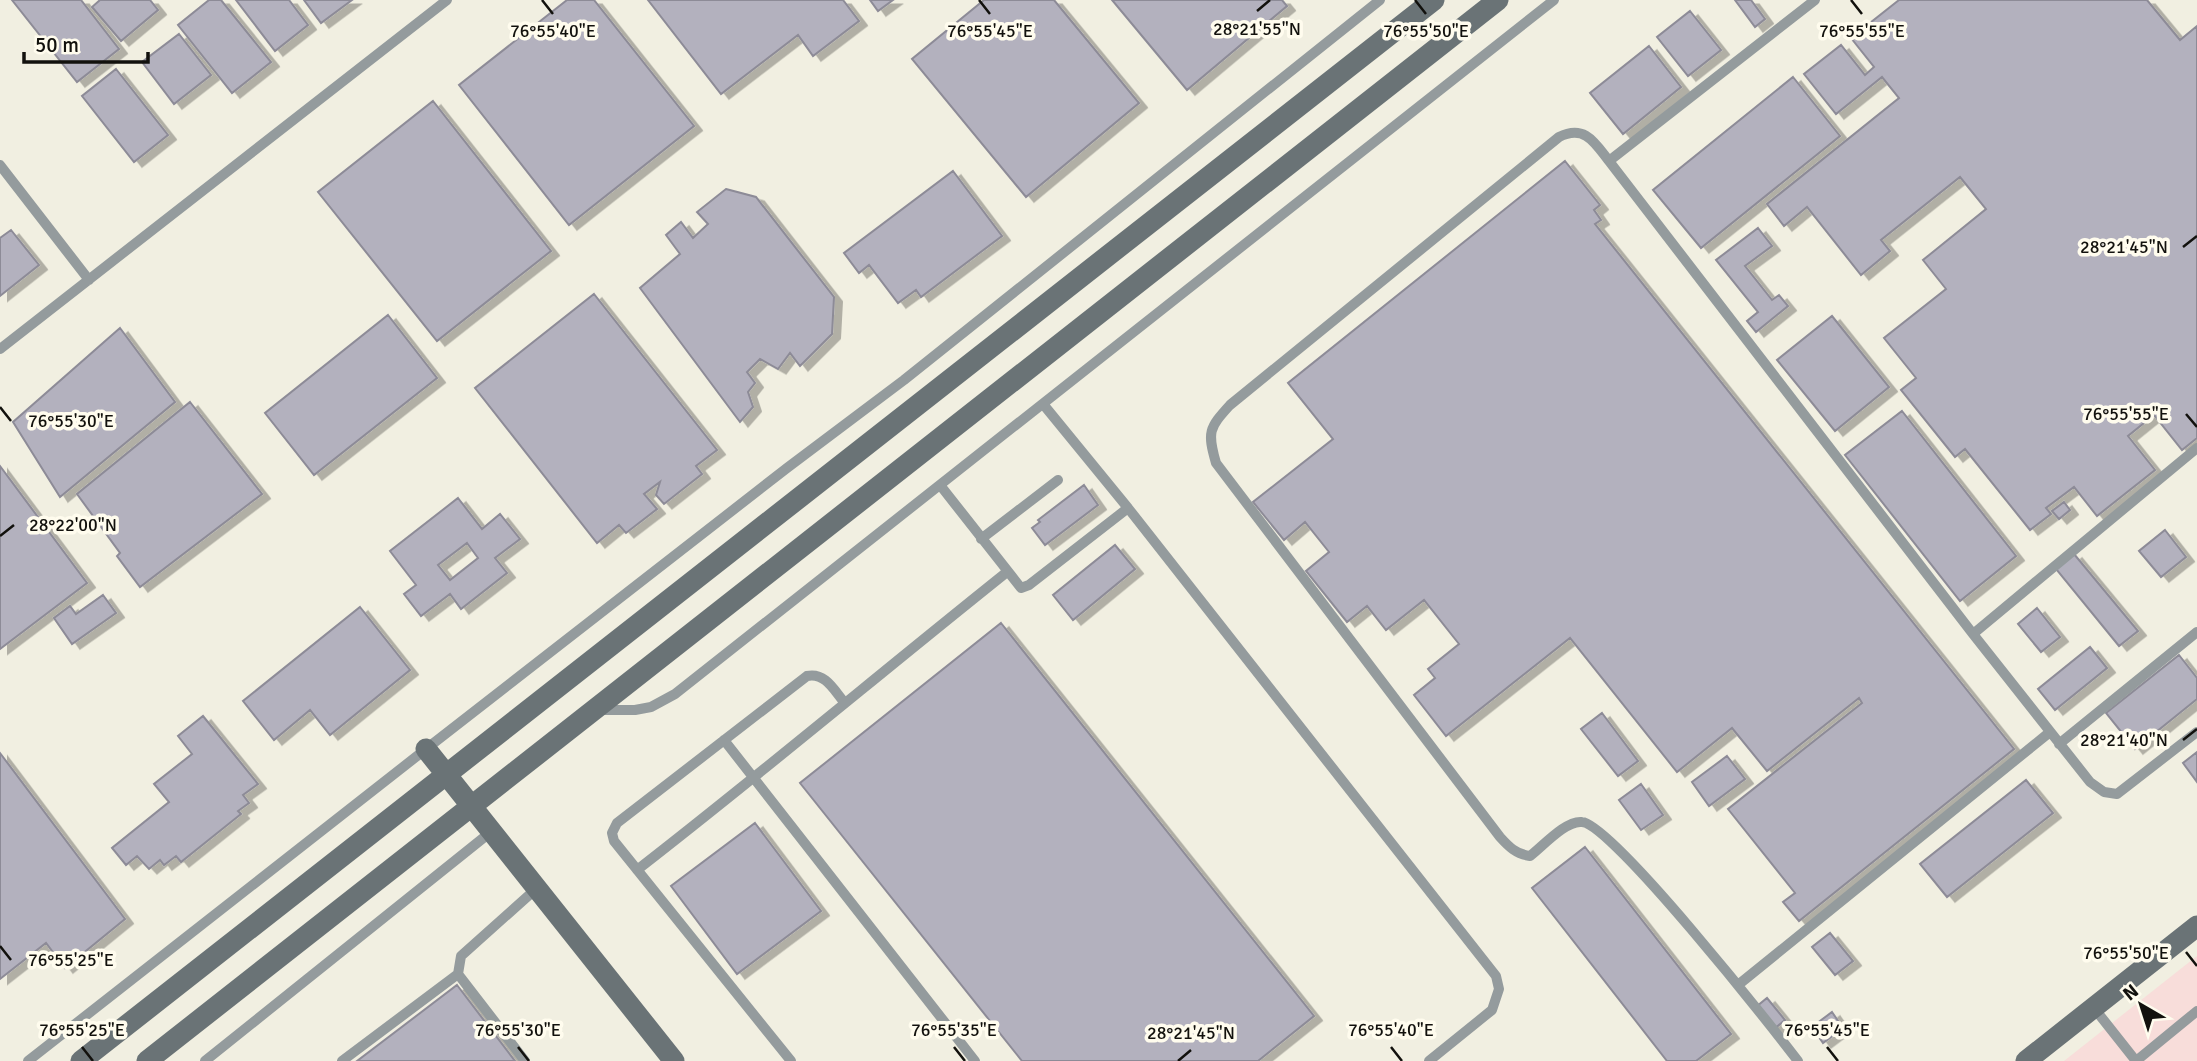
<svg xmlns="http://www.w3.org/2000/svg" width="2197" height="1061" font-family="Signika,sans-serif">
<style>
.industrial{fill:#f8ddda}
.building{fill:#b3b1be;stroke:#8d8b97;stroke-width:2;fill-rule:evenodd;filter:url(#shadow)}
.lines{fill:none;stroke-linecap:round;stroke-linejoin:round}
.lane{stroke:#949b9d;stroke-width:10}
.secondary{stroke:#6a7376;stroke-width:21}
.ticks{fill:none;stroke:#12110d;stroke-width:2.5}
.ticks-label{font-size:18px;text-anchor:middle;fill:#12110d;stroke:#fffcee;stroke-width:7;stroke-linejoin:round;paint-order:stroke}
</style>
<defs>
<filter id="shadow"><feDropShadow dx="8" dy="4.5" stdDeviation="0" flood-color="#0004"/></filter>
</defs>
<rect width="100%" height="100%" fill="#f1efe1"/>
<path class="industrial" d="M2197,956V1061H2064Z"/>
<path class="building" d="M12,0H81L119,49L77,82Z
M100,0H150L158,10L121,41L92,7Z
M209,0H221L271,62L232,93L178,25Z
M236,0H289L308,25L275,51Z
M304,0H352L321,23Z
M567,0H594L694,126L569,225L459,85Z
M648,0H843L859,21L813,56L798,35L721,94Z
M870,0H893L878,11Z
M984,0H1054L1139,103L1026,197L912,59Z
M1112,0H1282L1287,6L1187,90Z
M1735,0H1751L1765,19L1755,27Z
M1899,0H2147L2180,40L2197,26V438L2182,450L2154,415L2128,436L2155,470L2097,516L2074,487L2046,508L2051,514L2030,530L1965,449L1955,457L1901,390L1916,378L1884,338L1946,289L1923,260L1986,209L1960,177L1881,240L1890,251L1861,275L1807,207L1784,226L1767,204L1899,98L1882,77L1836,114L1804,74L1841,45L1865,75L1874,67L1851,38Z
M1690,11L1721,50L1688,76L1657,37Z
M179,34L211,75L174,104L142,62Z
M1649,46L1681,87L1623,134L1590,93Z
M116,69L168,135L134,162L82,96Z
M1793,77L1840,136L1701,248L1653,190Z
M433,101L551,251L437,341L318,192Z
M1565,161L1600,205L1594,210L1601,220L1595,224L2014,749L1799,921L1783,902L1795,893L1728,809L1862,703L1859,698L1767,771L1732,728L1677,772L1570,638L1446,736L1414,695L1435,678L1428,669L1459,644L1424,600L1386,630L1367,606L1347,622L1306,571L1329,552L1305,522L1284,540L1253,502L1333,439L1288,383Z
M953,171L1002,236L921,297L916,290L898,303L869,265L859,273L844,253Z
M726,189L756,197L834,297L832,334L800,366L790,353L778,369L760,359L747,372L755,383L748,392L753,407L740,422L640,288L680,254L666,235L681,222L693,238L708,224L697,212Z
M1758,228L1772,246L1745,266L1772,300L1779,295L1788,306L1756,332L1747,321L1758,312L1716,260Z
M11,230L39,265L0,296V238Z
M594,294L717,450L696,466L702,474L664,504L656,495L660,482L644,494L657,509L626,533L619,525L597,543L475,388Z
M388,315L437,378L314,475L265,413Z
M1832,316L1889,387L1835,431L1777,360Z
M120,328L175,402L60,497L13,422Z
M190,402L262,494L140,587L117,556L120,553L77,494Z
M1902,411L2016,556L1960,601L1845,455Z
M0,466L87,583L0,649Z
M1084,485L1098,505L1045,545L1032,528L1040,522L1038,520Z
M458,498L482,529L500,514L520,539L495,558L507,573L461,609L450,594L421,616L404,594L416,585L390,551ZM467,543L478,558L450,580L438,565Z
M2064,502L2070,510L2059,519L2052,511Z
M2165,530L2186,557L2161,577L2139,551Z
M1115,545L1135,569L1073,620L1053,595Z
M2074,554L2138,631L2119,646L2056,569Z
M103,595L116,613L72,644L54,618L70,606L76,614Z
M360,607L410,670L330,735L310,710L274,740L243,701Z
M2037,608L2060,637L2041,652L2018,624Z
M1001,623L1314,1016L1258,1061H1022L800,783Z
M2090,647L2107,668L2055,710L2038,689Z
M2179,655L2197,678V699L2135,749L2106,713Z
M1602,713L1638,761L1618,776L1581,729Z
M203,716L258,784L243,795L249,803L238,811L241,814L181,862L176,856L164,865L160,860L149,869L137,856L126,865L112,848L169,802L154,784L192,754L178,736Z
M2197,752V782L2183,763Z
M0,753L125,919L65,968L46,943L0,979Z
M1727,756L1745,779L1709,806L1692,782Z
M2026,780L2053,813L1947,897L1920,864Z
M1641,784L1663,815L1641,830L1619,800Z
M755,823L821,911L737,974L671,886Z
M1585,847L1731,1034L1696,1061H1667L1532,888Z
M1830,933L1853,961L1835,975L1812,947Z
M457,985L515,1061H357Z
M1767,998L1785,1020L1774,1029L1756,1007Z
M1832,1012L1843,1028L1823,1043L1812,1027Z"/>
<g class="lines">
<path class="lane" d="M1609,161L1815,0
M0,165L89,280
M0,349L447,0
M1043,404L1128,508
M940,485L1021,588L1029,585L1128,508L1496,976L1499,989L1492,1010L1429,1061
M981,539L1058,480
M1973,634L2197,448
M599,710H635L651,707L675,694L1554,0
M724,740L975,1061
M2059,744L2197,632
M637,870C762,773 883,671 1007,572
M1738,985L2050,732
M2094,1008L2136,1061
M28,1061L426,749L787,468L904,380L1380,0
M205,1061L492,831
M342,1061L458,974
M525,1061L458,974L461,956L537,888
M791,1061L614,841L612,833L617,823L807,676C825,672 834,690 844,702
M1798,1061C1771,1026 1612,824 1582,822C1566,820 1543,846 1530,856C1516,854 1509,847 1500,837L1216,463C1207,432 1209,428 1230,405L1559,137C1585,124 1595,143 1609,161L1973,634L2090,782L2104,792L2117,794L2197,732
M2136,1061L2197,1011"/>
<path class="secondary" d="M426,749L674,1061
M81,1061L1434,0
M147,1061L1498,0
M2026,1061L2197,926"/>
</g>
<path class="ticks" d="M542,0L553,14M979,0L990,14M1415,0L1426,14M1851,0L1862,14M1257,11L1270,0M2183,247L2197,236M0,407L11,421M2186,414L2197,427M0,536L14,525M2183,740L2197,729M0,946L11,960M2186,952L2197,966M82,1047L93,1061M518,1047L529,1061M954,1047L965,1061M1391,1047L1402,1061M1827,1047L1838,1061M1178,1061L1191,1050"/>
<g class="ticks-label">
<text x="1257" y="35">28°21'55"N</text>
<text x="1862" y="37">76°55'55"E</text>
<text x="553" y="37">76°55'40"E</text>
<text x="990" y="37">76°55'45"E</text>
<text x="1426" y="37">76°55'50"E</text>
<text x="2124" y="253">28°21'45"N</text>
<text x="2126" y="420">76°55'55"E</text>
<text x="71" y="427">76°55'30"E</text>
<text x="73" y="531">28°22'00"N</text>
<text x="2124" y="746">28°21'40"N</text>
<text x="2126" y="959">76°55'50"E</text>
<text x="71" y="966">76°55'25"E</text>
<text x="82" y="1036">76°55'25"E</text>
<text x="518" y="1036">76°55'30"E</text>
<text x="954" y="1036">76°55'35"E</text>
<text x="1391" y="1036">76°55'40"E</text>
<text x="1827" y="1036">76°55'45"E</text>
<text x="1191" y="1039">28°21'45"N</text>
</g>
<g transform="translate(2141 1005) rotate(321)" stroke="#fffcee" stroke-width="5" paint-order="stroke">
<path d="M0-5L12 26L0 18L-12 26Z" fill="#12110d"/>
<text y="-10" font-size="19" font-weight="bold" text-anchor="middle" fill="#12110d">N</text>
</g>
<path d="M24 52v10h124v-10" fill="none" stroke="#12110d" stroke-width="3.5"/>
<text x="35" y="52" font-size="21" fill="#12110d" stroke="#fffcee" stroke-width="5" paint-order="stroke">50 m</text>
</svg>
